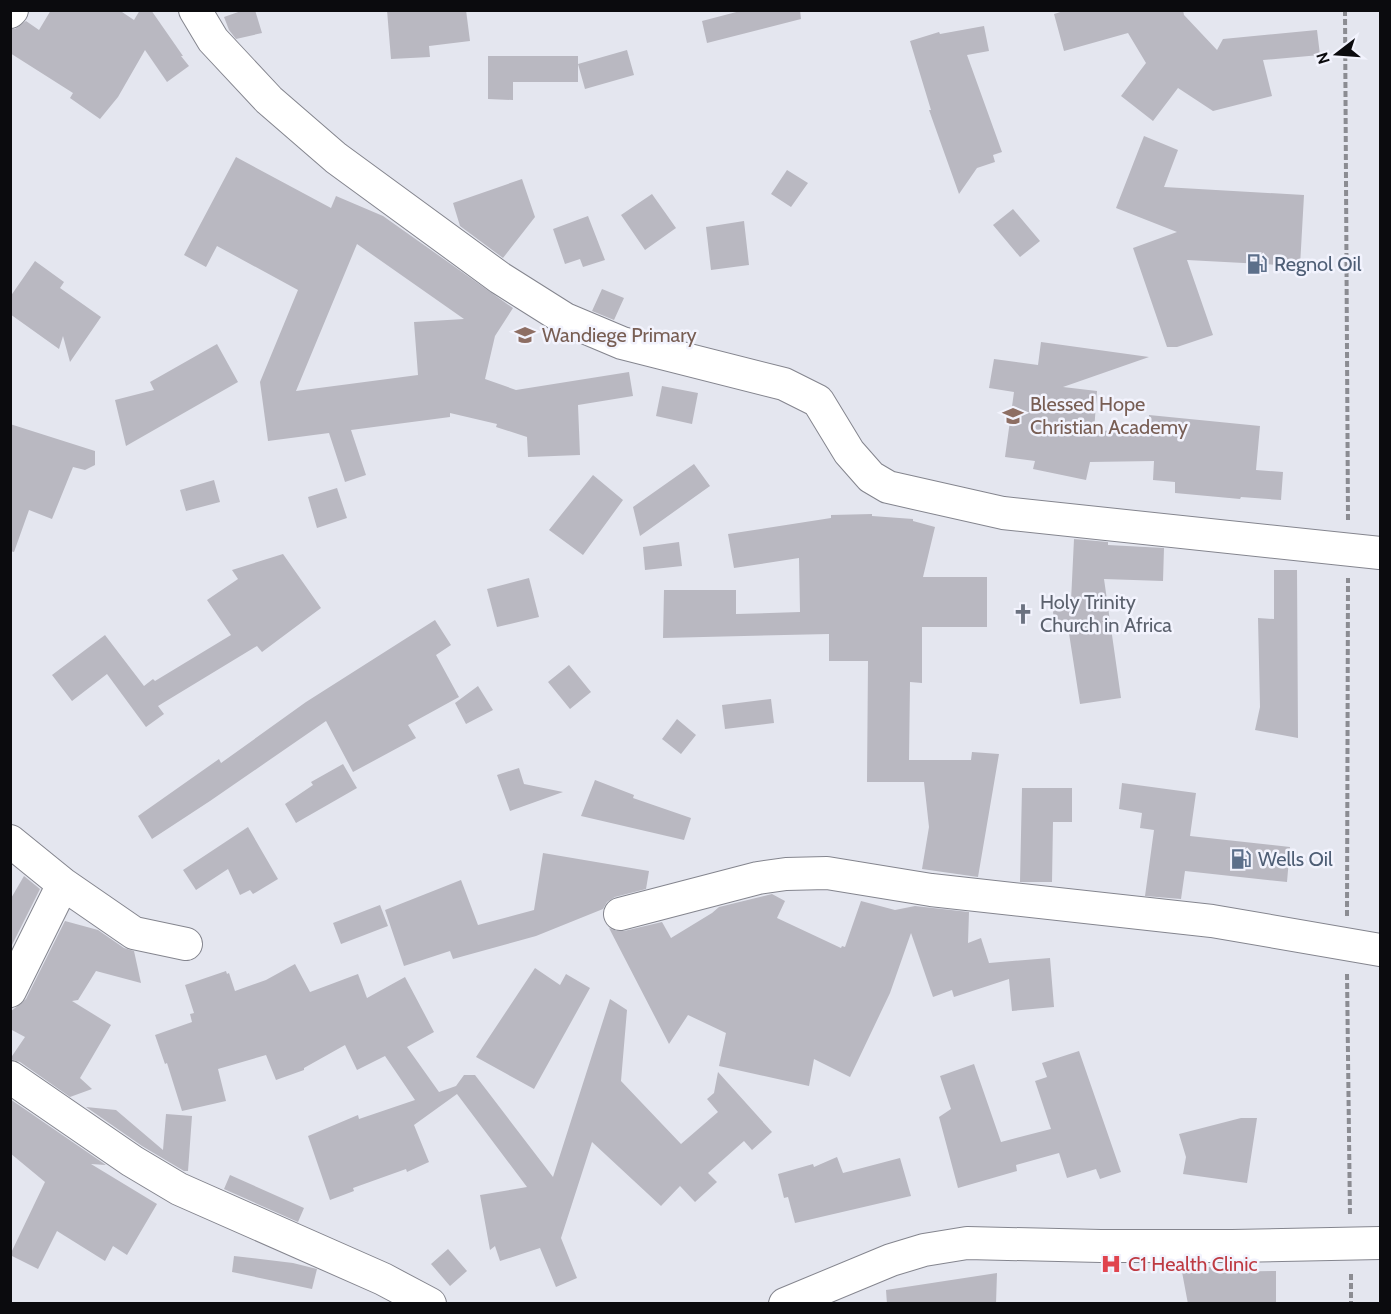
<svg xmlns="http://www.w3.org/2000/svg" width="1391" height="1314" font-family="Cabin,sans-serif">
<style>
.building{fill:#b9b8c1;fill-rule:evenodd}
.lines{fill:none;stroke-linecap:round;stroke-linejoin:round}
.minor-casing{stroke:#84858e;stroke-width:34}
.path{stroke:#8b8c92;stroke-width:4;stroke-dasharray:6 3;stroke-linecap:butt}
.minor{stroke:#fff;stroke-width:32}
.labels{text-anchor:middle;dominant-baseline:central;stroke-width:5;stroke-linejoin:round;paint-order:stroke}
.service-label{font-size:20px;fill:#4e5e75;stroke:#f2f3fd;text-anchor:start}
.education-label{font-size:20px;fill:#785e54;stroke:#f2f3fd;text-anchor:start}
.worship-label{font-size:20px;fill:#5b616d;stroke:#f2f3fd;text-anchor:start}
.health-label{font-size:20px;fill:#be3a42;stroke:#f2f3fd;text-anchor:start}
</style>
<rect width="100%" height="100%" fill="#e4e6ef"/>
<path class="building" d="M51,10H119L134,20L140,10H151L183,56H181L189,66L167,82L145,50L118,97L100,119L70,98L73,93L10,53V29H15L26,21L39,30Z
M244,10H255L262,33L236,39L229,30L224,17Z
M387,10H466L470,41L429,46L430,57L391,59Z
M744,10H800L801,19L707,43L702,21Z
M1067,10H1183L1184,15L1217,50L1223,39L1317,30L1320,55L1263,60L1272,96L1213,111L1178,88L1153,121L1121,96L1146,63L1128,33L1064,51L1054,14Z
M984,26L989,51L967,55L1002,152L993,155L995,162L977,168L959,194L929,110H931L910,41L939,32L940,34Z
M627,50L634,75L585,89L578,64Z
M488,56H578V82H513V100L488,99Z
M1144,136L1178,150L1164,187L1304,195L1300,266L1187,260L1213,335L1177,347H1167L1133,248L1177,232L1116,208Z
M236,157L331,208L336,196L383,216L513,308L495,336L485,379L516,390L629,372L633,396L578,405L580,455L528,457L527,437L496,427L497,424L450,413V417L351,430L366,475L345,482L329,433L268,441L260,382L298,290L217,246L206,267L184,255ZM357,244L464,319L414,322L418,375L296,391Z
M787,170L808,183L791,207L771,194Z
M522,179L535,217L503,258L460,226L453,203Z
M652,194L676,228L645,250L621,215Z
M1013,209L1040,241L1020,257L993,225Z
M588,216L605,260L583,267L580,259L565,264L553,229Z
M744,221L749,265L711,270L706,227Z
M35,261L64,282L60,288L101,317L70,362L63,336L59,349L10,314V297Z
M602,289L624,298L614,320L592,311Z
M1041,342L1149,357L1063,387L1097,391L1094,431L1148,430L1149,415L1260,426L1256,470L1283,472L1281,500L1241,497L1240,499L1175,493V482L1153,480L1154,461L1090,462L1086,480L1033,469L1035,461L1005,457L1014,392L989,388L994,359L1038,365Z
M217,344L238,382L126,446L115,400L154,390L150,382Z
M662,386L698,393L692,424L656,416Z
M10,424L95,451V465L85,470L73,467L52,519L29,510L14,552L10,551Z
M694,464L710,486L640,536L633,507Z
M593,475L623,500L583,555L549,530Z
M214,480L220,502L186,511L180,490Z
M337,488L347,518L317,528L308,497Z
M872,514V516L913,519V521L935,527L923,577H987V627H922V683L910,682L909,760H971L972,752L999,754L978,877L922,869L929,827L924,782H867L868,661H829V634L663,638L664,590H736V614L800,612L799,558L734,568L728,534L831,518V515Z
M1074,539L1108,542V545L1164,548L1163,581L1104,579L1121,698L1080,704L1068,627L1055,629L1052,603L1071,601Z
M679,542L682,566L645,570L643,547Z
M283,554L321,608L262,652L257,646L158,706L164,714L146,727L107,674L72,701L52,675L105,635L144,686L153,679L155,681L231,635L207,600L238,579L232,570Z
M1274,570H1297L1298,738L1255,730L1260,707L1258,618L1274,619Z
M529,578L539,617L497,627L487,589Z
M435,620L451,645L436,655L459,697L408,725L416,738L353,772L326,721L210,801L152,839L138,816L219,759L221,763L306,702Z
M569,665L591,692L570,709L548,682Z
M478,686L493,710L466,724L455,703Z
M771,699L774,723L725,729L722,705Z
M677,719L696,735L681,754L662,739Z
M343,764L357,788L296,823L285,804L313,785L311,782Z
M519,768L524,784L563,792L510,811L497,775Z
M595,780L634,795L633,798L691,818L684,840L581,816Z
M1122,783L1196,793L1190,836L1290,847L1287,882L1185,871L1181,899L1145,896L1154,830L1140,828L1142,813L1119,809Z
M1022,788H1072V822H1053L1052,882H1020Z
M248,827L278,879L253,894L250,890L240,895L228,869L196,890L183,870Z
M543,853L649,871L646,889L615,897L607,902L603,909L536,936L453,959L450,951L404,966L385,910L461,880L478,925L534,910Z
M24,876L40,889L10,949V900Z
M772,894L785,901L777,918L841,948L842,946L845,947L861,901L895,910L915,906L969,912L968,943L981,938L989,963L1050,958L1054,1007L1012,1011L1009,979L954,997L952,990L933,997L911,933L890,993L850,1077L814,1059L809,1086L719,1066L726,1033L688,1015L669,1044L609,928L616,931H624L662,922L671,938L712,913L719,907Z
M380,905L388,926L341,944L333,923Z
M65,921L98,930L124,948L134,951L141,983L96,971L78,1000L72,1001L111,1025L80,1078L92,1089L70,1097L20,1062L10,1059L25,1037L10,1029V1012L26,999Z
M295,964L310,992L358,974L367,998L405,977L434,1032L407,1047L439,1092L456,1086L464,1075H475L553,1177L610,999L627,1010L621,1081L681,1144L718,1112L707,1099L714,1093L718,1072L772,1132L752,1150L744,1141L708,1173L717,1182L695,1202L680,1186L661,1206L592,1142L561,1238L577,1278L556,1287L540,1248L500,1261L495,1246L490,1250L480,1195L527,1187L457,1094L414,1125L429,1162L407,1172L406,1169L353,1188L354,1191L330,1200L308,1136L358,1115L359,1119L415,1100L385,1056L357,1070L345,1045L304,1068V1070L276,1080L266,1055L218,1069L226,1101L182,1111L167,1063L165,1064L155,1035L192,1022L190,1014L194,1013L185,985L226,971L227,974L229,973L235,991L266,980Z
M535,968L560,985L566,974L590,988L534,1089L476,1057Z
M1079,1051L1121,1172L1100,1179L1096,1169L1067,1178L1059,1153L1016,1165L1017,1171L958,1188L939,1117L951,1109L940,1076L974,1064L1001,1142L1051,1129L1035,1081L1047,1077L1042,1063Z
M10,1099L106,1165L91,1164L157,1204L127,1255L113,1246L105,1261L57,1231L38,1269L10,1255L45,1182L10,1153Z
M86,1107L116,1110L163,1150L166,1114L192,1116L188,1171H184L142,1146Z
M1241,1118H1257L1247,1183L1183,1174L1186,1157L1179,1134Z
M837,1157L843,1173L900,1158L911,1196L795,1223L788,1197L784,1198L778,1174L813,1164L814,1167Z
M230,1175L304,1208L298,1222L224,1189Z
M448,1249L467,1271L450,1286L431,1264Z
M234,1256L293,1263L317,1269L312,1289L232,1272Z
M1215,1266L1216,1272L1276,1271V1304H1188L1182,1272Z
M997,1273L996,1304H887L886,1290Z"/>
<g class="lines">
<g class="minor-casing">
<path id="minor" d="M195,10L213,40L269,100L336,158L500,278L565,319L622,343L784,384L818,401L849,452L871,477L888,487L1003,513L1380,553
M10,12L12,10
M10,841L63,884L134,933L186,944
M620,914L758,878L786,874L827,873L931,890L1212,921L1380,950
M10,991L63,884
M10,1077L132,1161L179,1189L383,1279L430,1304
M785,1304L891,1260L924,1250L967,1243L1101,1246H1232L1380,1243"/>
</g>
<path class="path" d="M1345,10L1348,520
M1347,916L1348,578
M1347,974L1350,1216
M1351,1274V1304"/>
<use href="#minor" class="minor"/>
</g>
<defs>
<g id="fuel-bare" transform="scale(1.62)"><path d="M-5.5-6h7V0h2V4h1.3V-2.5L3-4.5l.8-.8L6-3V5H2.5V1h-1V6h-7ZM-4.2-4.7v3.2H.2V-4.7Z" fill="#5c6f8a" stroke="#f2f3fd" stroke-width="2.5" paint-order="stroke"/></g>
<g id="school-bare" transform="scale(1.62)"><path d="M0-5L7-2L0 1L-7-2ZM-4 1L0 2.5L4 1V4Q0 6-4 4Z" fill="#8d6e63" stroke="#f2f3fd" stroke-width="2.5" paint-order="stroke"/></g>
<g id="church-bare" transform="scale(1.62)"><path d="M-1.2-6h2.4v3.5h3.3v2.4h-3.3V6h-2.4V-.1h-3.3v-2.4h3.3Z" fill="#6b7280" stroke="#f2f3fd" stroke-width="2.5" paint-order="stroke"/></g>
<g id="hospital-bare" transform="scale(1.62)"><path d="M-5-5h3v3.5h4V-5h3V5h-3V1.5h-4V5h-3Z" fill="#e0444e" stroke="#f2f3fd" stroke-width="2.5" paint-order="stroke"/></g>
</defs>
<g fill-rule="evenodd">
<use href="#fuel-bare" x="1257" y="264"/>
<use href="#school-bare" x="525" y="335"/>
<use href="#school-bare" x="1013" y="416"/>
<use href="#church-bare" x="1023" y="614"/>
<use href="#fuel-bare" x="1241" y="859"/>
<use href="#hospital-bare" x="1111" y="1264"/>
</g>
<g class="labels">
<g class="service-label">
<text x="1274" y="264">Regnol Oil</text>
<text x="1258" y="859">Wells Oil</text>
</g>
<g class="education-label">
<text x="542" y="335">Wandiege Primary</text>
<text x="1030" y="404">Blessed Hope<tspan x="1030" dy="23">Christian Academy</tspan></text>
</g>
<g class="worship-label">
<text x="1040" y="602">Holy Trinity<tspan x="1040" dy="23">Church in Africa</tspan></text>
</g>
<g class="health-label">
<text x="1128" y="1264">C1 Health Clinic</text>
</g>
</g>
<rect width="1391" height="1314" fill="none" stroke="#0b0b0e" stroke-width="24"/>
<g transform="translate(1337 54) rotate(253)" stroke="#f2f3fd" stroke-width="4.5" paint-order="stroke">
<path d="M0-4.5L10 22L0 15L-10 22Z" fill="#0b0b0e"/>
<text y="-9" font-size="16" font-weight="bold" text-anchor="middle" fill="#0b0b0e">N</text>
</g>
</svg>
